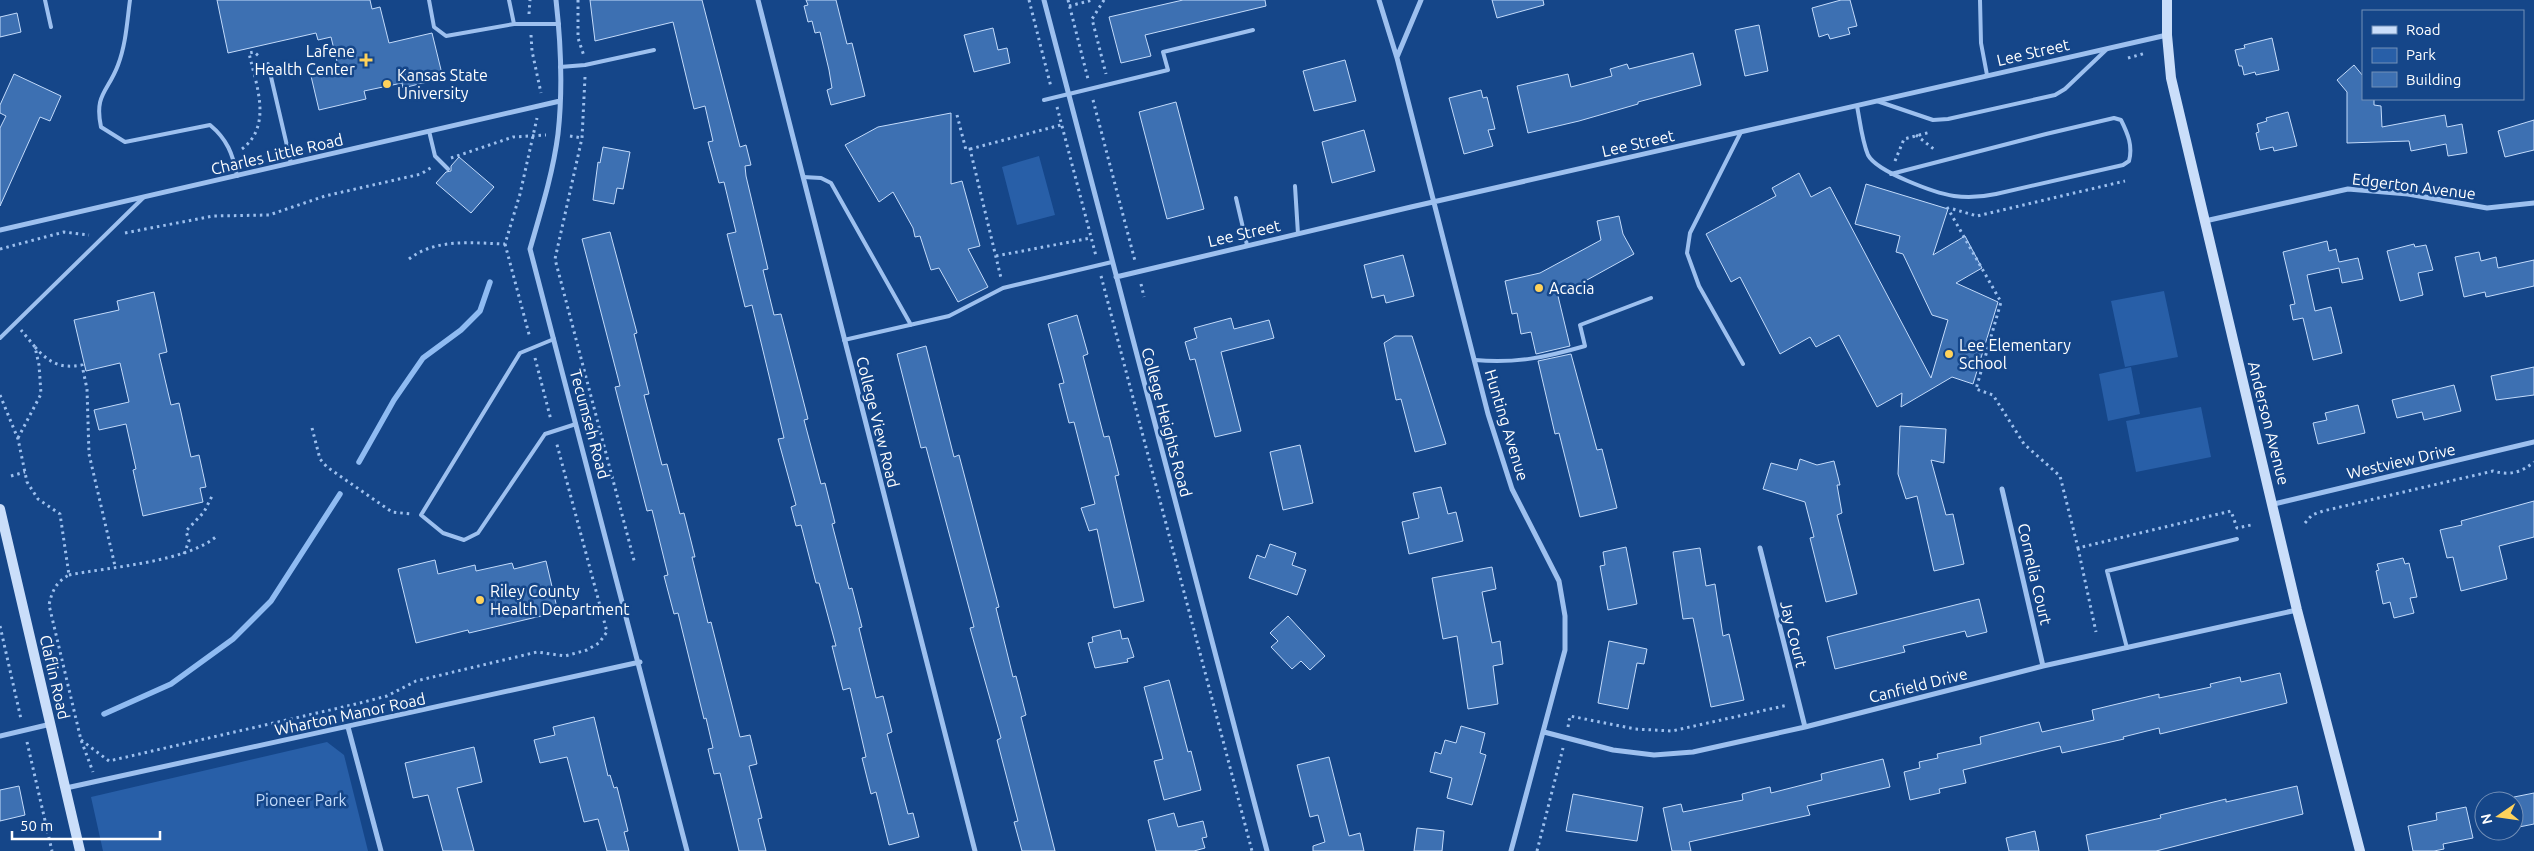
<svg xmlns="http://www.w3.org/2000/svg" width="2534" height="851" font-family="Ubuntu,sans-serif">
<style>
.green{fill:#285fa8}
.lines{fill:none;stroke-linecap:round;stroke-linejoin:round}
.stream{stroke:#8fbbf2;stroke-width:5.5}
.building{fill:#3d70b2;stroke:#c3dbfb}
.path{stroke:#9dc0ef;stroke-width:3;stroke-dasharray:2.5 4;stroke-linecap:butt}
.lane{stroke:#9dc0ef;stroke-width:4}
.street{stroke:#9dc0ef;stroke-width:5}
.secondary{stroke:#cadefa;stroke-width:10}
.poi-dot{fill:#ffd25b;stroke:#154689;stroke-width:2}
.labels{text-anchor:middle;dominant-baseline:central;stroke-width:5;stroke-linejoin:round;paint-order:stroke}
.poi-label{font-size:16px;fill:#fff;stroke:#154689;text-anchor:start}
.street-label{font-size:16px;fill:#fff;stroke:#154689}
.park-label{font-size:16px;fill:#c3dbfb;stroke:#154689}
</style>
<rect width="100%" height="100%" fill="#154689"/>
<path class="green" d="M1039,156L1055,215L1017,225L1002,167Z
M2164,291L2178,357L2125,367L2111,301Z
M2131,367L2140,414L2108,421L2099,374Z
M2201,407L2211,457L2136,472L2126,421Z
M327,742L344,755L368,851H103L91,797Z"/>
<g class="lines">
<path class="stream" d="M359,462L394,400L423,358L461,330L480,311L490,282
M104,714L171,684L233,639L271,601L340,494"/>
</g>
<path class="building" d="M217,0H370L372,9L380,7L389,43L432,33L443,78L403,88L402,83L364,91L366,99L319,110L311,76L339,70L331,37L318,40L316,33L228,53Z
M590,0H702L740,147L746,145L751,165L745,166L746,176L768,269L763,270L774,315L781,314L808,419L804,420L821,484L825,483L835,523L832,524L849,589L852,588L862,627L859,628L876,698L883,696L892,732L887,734L908,814L913,813L919,837L889,845L876,792L871,794L862,758L866,757L850,688L843,690L832,646H836L819,583H816L801,525L796,526L791,507L796,505L778,439L784,438L752,305L745,307L727,234L736,232L724,182L719,183L708,142L713,141L705,106L694,109L673,22L595,41Z
M806,0H836L847,44L852,43L865,96L831,105L827,90L832,88L829,70L820,32L815,33L812,21L808,22L804,6L808,5Z
M1183,0H1265L1266,6L1145,35L1151,56L1121,63L1109,17Z
M1492,0H1543L1544,5L1497,18Z
M1841,0H1850L1857,26L1848,28L1850,34L1830,39L1828,34L1819,37L1812,8Z
M17,13L21,32L0,37V17Z
M1759,25L1768,71L1745,76L1735,30Z
M993,28L998,50L1007,48L1010,63L974,72L964,35Z
M2272,38L2279,70L2256,75L2255,72L2244,75L2242,66H2239L2235,50L2245,48L2244,45Z
M1693,53L1701,85L1638,102V104L1579,121L1528,133L1517,86L1568,74L1571,87L1612,76L1610,69L1627,64L1629,69Z
M1345,60L1356,101L1314,111L1303,71Z
M2354,65L2363,76V99H2374V105L2381,106L2382,127L2445,115L2447,127L2462,124L2467,153L2448,156L2446,144L2411,151L2409,141L2347,143V92L2337,80Z
M14,74L61,96L50,121L40,117L0,206V128L6,116L0,113V105Z
M1481,90L1483,98L1487,97L1495,129L1488,130L1493,146L1464,154L1449,98Z
M1176,102L1204,209L1167,219L1139,112Z
M2288,112L2297,146L2274,151L2273,147L2260,150L2256,133L2259,132L2257,124L2267,121L2266,118Z
M951,113V184L962,181L980,246L968,249L988,287L958,302L939,268L931,270L920,236L915,237L913,228L893,192L879,202L845,145L878,127Z
M2534,120V150L2505,157L2498,131Z
M1364,130L1375,171L1332,183L1322,142Z
M603,147L630,152L623,189L617,188L614,204L593,200L598,162L600,163Z
M459,157L494,187L471,213L436,183L446,172L451,171V166Z
M1799,173L1811,197L1830,187L1931,378L1948,320L1932,315L1903,254L1896,252L1900,236L1855,224L1866,184L1948,209L1933,255L1965,236L1982,268L1956,283L1998,302L1973,384L1952,377L1901,407L1902,393L1877,407L1839,335L1816,347L1810,337L1780,354L1740,277L1731,282L1706,234L1776,196L1772,188Z
M1619,216L1623,234L1634,254L1558,296L1570,346L1536,354L1531,332L1521,334L1517,313L1512,314L1505,281L1540,273L1601,240L1597,221Z
M610,232L637,333L634,334L649,394L644,395L662,465L667,464L680,514L684,513L695,557H692L708,623L711,622L740,737L750,735L757,764L749,766L762,818L758,819L766,851H739L720,773L714,774L708,749L713,748L706,718L704,719L678,613L674,614L664,576L668,575L652,510L647,511L615,387L620,386L582,239Z
M2327,241L2329,251L2336,249L2339,262L2358,258L2363,279L2342,283L2339,268L2307,275L2315,311L2331,307L2342,353L2313,360L2303,318L2293,320L2290,305L2295,304L2283,252Z
M2414,244L2415,247L2426,245L2433,270L2418,273L2423,295L2400,301L2387,251Z
M2479,252L2481,261L2496,257L2498,268L2534,260V286L2486,297L2485,292L2464,297L2455,257Z
M1403,255L1414,296L1386,303L1384,295L1372,298L1364,265Z
M154,292L167,352L159,354L171,405L179,403L191,457L199,455L206,487L200,488L203,502L143,516L133,470L136,469L126,424L99,430L94,410L129,402L120,363L86,371L74,320L119,310L117,301Z
M1077,315L1088,354L1083,356L1104,437L1109,436L1119,475L1115,476L1144,601L1114,608L1097,529L1089,531L1081,508L1095,504L1074,422L1069,423L1059,384L1064,383L1048,324Z
M1231,318L1234,329L1269,320L1274,338L1221,352L1241,431L1215,437L1195,359L1190,360L1185,342L1197,338L1194,328Z
M1395,336H1412L1446,444L1415,452L1401,399L1396,400L1384,343Z
M926,346L954,457L959,455L999,607L996,608L1013,677L1016,676L1026,715L1021,717L1055,851H1022L1014,822L1018,821L997,740L1001,738L970,628L974,627L926,447L921,448L897,354Z
M1571,354L1597,450L1602,449L1617,508L1580,517L1559,433L1555,434L1538,361Z
M2534,367V395L2496,400L2491,376Z
M2454,385L2461,411L2424,420L2422,412L2397,418L2392,400Z
M2358,405L2365,433L2318,444L2313,423L2327,420L2325,413Z
M1900,426L1946,429L1944,463L1931,460L1946,515L1953,514L1964,564L1934,571L1917,496L1906,499L1898,474Z
M1300,445L1313,503L1283,510L1270,452Z
M1800,459L1817,465L1834,461L1840,485H1837L1842,513L1837,515L1857,594L1826,602L1810,538L1814,537L1805,502L1763,489L1771,463L1797,470Z
M1441,487L1448,514L1456,512L1463,541L1409,554L1402,522L1419,518L1413,493Z
M2534,501V537L2499,546L2507,579L2461,591L2453,557L2447,558L2440,530L2462,525L2461,521Z
M1270,544L1296,553L1292,565L1306,570L1297,595L1249,578L1257,555L1265,558Z
M1626,547L1637,604L1608,610L1600,566L1605,565L1603,552Z
M1700,548L1706,586L1715,584L1723,636L1729,634L1744,700L1711,707L1693,618L1683,619L1673,552Z
M2403,558L2405,564L2409,563L2417,597L2410,598L2414,613L2394,618L2390,602L2383,604L2376,571L2379,570L2377,564Z
M435,560L438,574L475,565L476,571L512,563L514,569L546,561L558,612L469,633L468,630L416,643L398,569Z
M1492,567L1496,589L1482,592L1492,643L1500,641L1503,664L1493,666L1498,704L1468,709L1457,636L1443,639L1432,578Z
M1979,599L1987,632L1967,637L1965,631L1903,646L1905,652L1835,669L1827,637Z
M1288,616L1325,656L1310,670L1301,661L1292,669L1271,647L1278,641L1270,633Z
M1120,630L1122,639L1128,638L1134,657L1127,659L1128,662L1095,668L1088,643L1093,642L1092,637Z
M1609,641L1647,649L1644,664L1637,663L1628,709L1598,703Z
M2280,673L2287,703L2160,734L2159,728L2123,737L2124,739L2062,753L2060,746L1963,770L1966,783L1939,789L1940,793L1910,800L1904,772L1920,768L1919,762L1938,758L1937,754L1981,744L1980,737L2039,722L2042,732L2094,720L2092,710L2159,694V698L2211,687L2210,684L2240,677L2241,682Z
M1169,680L1188,752L1191,751L1201,790L1164,800L1154,761L1163,759L1144,687Z
M594,717L608,776L610,775L614,788L617,787L628,831L624,832L629,851H607L598,819L584,822L567,757L540,763L534,740L555,735L553,727Z
M1461,726L1485,733L1480,753L1486,755L1472,805L1447,798L1452,778L1430,772L1435,752L1441,754L1445,740L1456,743Z
M474,747L482,782L457,788L474,851H443L428,795L413,798L405,763Z
M1329,757L1349,836L1360,833L1364,851H1313V846L1325,842L1318,815L1310,817L1297,765Z
M1883,759L1890,787L1807,806L1810,815L1689,842L1691,851H1672L1663,808L1681,804L1683,812L1743,800L1742,794L1770,787L1771,793L1822,780L1821,774Z
M19,786L25,815L0,821V790Z
M2297,786L2303,814L2156,851H2089L2086,835L2161,818L2160,815L2226,799V802Z
M2534,793V824L2514,828V797Z
M1573,794L1643,807L1637,841L1566,831Z
M2466,807L2473,838L2443,844L2444,849L2434,851H2413L2408,826L2437,820L2436,813Z
M1174,813L1178,827L1203,821L1207,837L1202,838L1205,848L1194,851H1156L1148,820Z
M1417,828L1444,831L1442,851H1414Z
M2035,831L2039,851H2009L2006,838Z"/>
<g class="lines">
<path class="path" d="M578,0V38L584,56
M1029,0L1051,87
M1068,0L1088,79
M1104,0L1092,19L1106,74
M1069,6L1093,0
M529,14L530,0
M531,35L532,51L541,93
M2128,58L2146,53
M585,77L582,138L555,259L635,564
M1093,100L1135,261
M1057,107L1096,256
M957,115L966,150L970,149L1001,278
M1916,135L1935,150
M570,136L582,138
M242,149C273,125 256,85 249,53L254,52L260,57
M970,149L1061,125
M451,158L513,137L546,135
M1895,161L1904,139L1931,132
M1947,207L2001,302L1976,389L1993,395L2024,444L2060,476L2078,548L2231,511L2237,528L2251,525
M1953,209L1977,216L2125,181
M125,233L213,216L269,215L325,196L421,174L432,167
M505,244L530,338
M0,249L64,232L89,235
M996,256L1091,238
M409,259C436,238 473,243 505,244L520,194L537,118
M1101,276L1252,851
M1141,284L1144,297
M35,347C49,363 61,369 82,365L87,389L89,454L115,566
M535,358L551,420
M0,395L18,439L27,482L38,499L60,514L69,575C56,582 52,591 49,605L81,740L93,772
M312,428L320,459L327,467L392,512L411,514
M18,438L41,394L39,365L35,347L21,330
M11,476L25,472
M2305,523L2312,515L2323,511L2493,471C2510,476 2522,472 2534,462
M2078,548L2096,632
M184,554L189,541L186,531L204,512L212,496
M69,575C109,567 189,562 218,535
M0,626L21,719
M1568,727L1570,716L1635,729L1672,731L1788,705
M81,740L109,761L356,704L387,696L416,681L537,652L565,656L587,650L599,643L607,632L556,441
M27,742L52,851
M1537,851L1563,748"/>
<path class="lane" d="M45,0L51,27
M130,0C127,22 126,44 118,65C108,92 94,94 101,127L125,142L210,125C227,139 233,154 237,176
M429,0L434,27L446,36L514,24H559
M509,0L514,24
M1980,0L1981,43L1987,75
M268,64L291,163
M560,67L585,65L654,50
M1044,100L1168,70L1163,52L1253,30
M1877,101L1933,120L1948,119L2055,95L2065,89L2107,49
M1857,106C1860,121 1862,141 1868,155C1877,172 1935,193 1954,196C1968,198 1982,197 1996,194L2123,165L2129,161C2133,146 2128,134 2121,120L2114,118L2046,134L1891,174
M429,131L435,156L448,169
M1741,132L1690,233L1687,253L1699,286L1743,364
M803,177L821,178L831,183L911,325
M1295,186L1298,234
M1236,198L1247,245
M0,338L144,197
M554,339L520,353L421,515L443,533L464,540L478,533L545,434L576,424
M844,340L949,316L1003,288L1112,262
M1475,360C1515,364 1547,357 1585,346L1580,325L1651,298
M2127,648L2107,571L2237,539"/>
<path class="street" d="M556,0C561,44 563,89 558,134C553,173 541,211 530,249L687,851
M758,0L975,851
M1044,0L1267,851
M1379,0L1397,58L1488,414L1512,489L1559,581L1565,616V650L1511,851
M1397,57L1421,0
M2205,221L2348,189L2408,194L2487,208L2534,203
M0,230L560,101
M1116,277L1411,207L2167,35
M2002,489L2043,666
M2274,504L2534,442
M1760,548L1805,727
M348,727L381,851
M1544,732L1613,750L1654,755L1693,752L1805,727L2043,666L2297,610
M0,736L51,724
M66,788L640,662"/>
<path class="secondary" d="M2167,0V35L2171,78L2297,610L2360,851
M0,509L80,851"/>
</g>
<g class="poi-dot">
<path d="M363.5 52.5h5v5h5v5h-5v5h-5v-5h-5v-5h5z"/>
<circle cx="387" cy="84" r="5"/>
<circle cx="1539" cy="288" r="5"/>
<circle cx="1949" cy="354" r="5"/>
<circle cx="480" cy="600" r="5"/>
</g>
<g class="labels">
<g class="poi-label">
<text x="355" y="51" text-anchor="end">Lafene<tspan x="355" dy="18">Health Center</tspan></text>
<text x="397" y="75">Kansas State<tspan x="397" dy="18">University</tspan></text>
<text x="1549" y="288">Acacia</text>
<text x="1959" y="345">Lee Elementary<tspan x="1959" dy="18">School</tspan></text>
<text x="490" y="591">Riley County<tspan x="490" dy="18">Health Department</tspan></text>
</g>
<g class="street-label">
<text transform="translate(2033 52) rotate(-13)">Lee Street</text>
<text transform="translate(1638 143) rotate(-13)">Lee Street</text>
<text transform="translate(277 154) rotate(-13)">Charles Little Road</text>
<text transform="translate(2414 186) rotate(7)">Edgerton Avenue</text>
<text transform="translate(1244 233) rotate(-13)">Lee Street</text>
<text transform="translate(878 422) rotate(76)">College View Road</text>
<text transform="translate(1167 422) rotate(75)">College Heights Road</text>
<text transform="translate(2269 423) rotate(76)">Anderson Avenue</text>
<text transform="translate(590 424) rotate(75)">Tecumseh Road</text>
<text transform="translate(1507 425) rotate(73)">Hunting Avenue</text>
<text transform="translate(2401 461) rotate(-13)">Westview Drive</text>
<text transform="translate(2035 574) rotate(77)">Cornelia Court</text>
<text transform="translate(1794 634) rotate(76)">Jay Court</text>
<text transform="translate(55 677) rotate(77)">Claflin Road</text>
<text transform="translate(1918 685) rotate(-14)">Canfield Drive</text>
<text transform="translate(350 714) rotate(-12)">Wharton Manor Road</text>
</g>
<g class="park-label">
<text x="301" y="800">Pioneer Park</text>
</g>
</g>
<rect x="2362" y="10" width="162" height="90" fill="#154689" stroke="#7390b8"/>
<rect x="2372" y="26" width="25" height="8" fill="#cadefa" stroke="#7390b8"/>
<text x="2406" y="35" font-size="15" fill="#ffffff">Road</text>
<rect x="2372" y="48" width="25" height="15" fill="#285fa8" stroke="#7390b8"/>
<text x="2406" y="60" font-size="15" fill="#ffffff">Park</text>
<rect x="2372" y="72" width="25" height="15" fill="#3d70b2" stroke="#7390b8"/>
<text x="2406" y="85" font-size="15" fill="#ffffff">Building</text>
<g transform="translate(2499 816) rotate(257)"><circle r="24" fill="#154689" stroke="#7390b8"/>
<path d="M0-4L9 19L0 12L-9 19Z" fill="#ffd25b"/>
<text y="-8" font-size="14" font-weight="bold" text-anchor="middle" fill="#ffffff">N</text>
</g>
<path d="M12 831v8h148v-8" fill="none" stroke="#ffffff" stroke-width="2.5"/>
<text x="20" y="831" font-size="15" fill="#ffffff" stroke="#154689" stroke-width="4" paint-order="stroke">50 m</text>
</svg>
